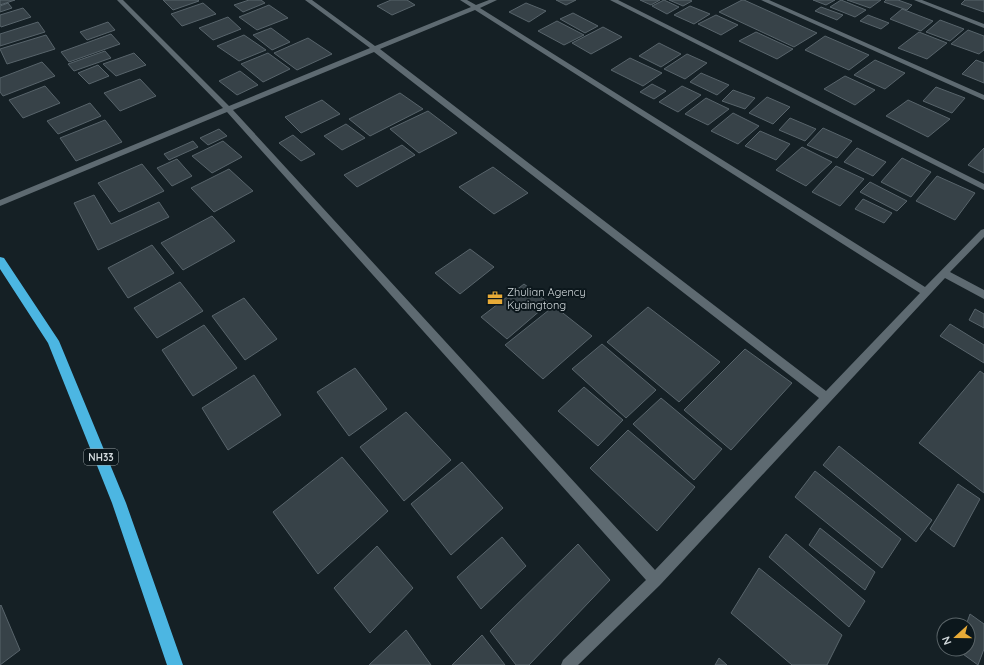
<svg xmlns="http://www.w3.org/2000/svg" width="984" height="665" font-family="Quicksand,sans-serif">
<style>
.building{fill:#374248;stroke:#58646b}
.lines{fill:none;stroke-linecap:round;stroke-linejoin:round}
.minor{fill:#5e6a71;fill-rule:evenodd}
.trunk{fill:#4cb6e2;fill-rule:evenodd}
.labels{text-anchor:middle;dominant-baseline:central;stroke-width:4;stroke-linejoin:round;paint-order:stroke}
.shield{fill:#0c171c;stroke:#979fa2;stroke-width:1}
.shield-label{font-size:10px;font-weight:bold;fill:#d2d9dc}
.poi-label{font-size:11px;fill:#d2d9dc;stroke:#0c171c;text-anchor:start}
</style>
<rect width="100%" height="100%" fill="#152025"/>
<path class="building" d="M0,0H15L0,5Z
M163,0H198L199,1L173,10Z
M249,0H261L265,3L243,12L234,5Z
M391,0H407L415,5L392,15L377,6Z
M556,0H576L566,5Z
M640,0H660L651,5Z
M664,0L679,7L667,14L652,6Z
M669,0H690L692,1L683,6Z
M742,0H744L817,33L794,47L719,12Z
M813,0H835L826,5Z
M841,0L866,10L855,17L830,7Z
M847,0H881L870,8Z
M886,0H898L912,5L907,10L884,2Z
M965,0H984V12L961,4Z
M8,3L12,8L0,12V6Z
M203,3L216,14L182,26L171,14Z
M526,3L546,11L529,22L509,12Z
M269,5L288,18L257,30L239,17Z
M690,6L710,14L694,24L674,15Z
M821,7L843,15L837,20L815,11Z
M23,8L31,17L1,27L0,25V15Z
M902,9L933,21L921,31L890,19Z
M573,13L598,26L585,33L560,19Z
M716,15L738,25L721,35L698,24Z
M868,15L889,23L881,29L860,21Z
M228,17L241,29L213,40L199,28Z
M940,20L964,29L950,41L926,32Z
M557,21L584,35L564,45L538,31Z
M38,22L45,32L0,46V34Z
M108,22L115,30L87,40L80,32Z
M603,27L622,37L591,54L572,43Z
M271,28L290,42L272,50L253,35Z
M968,30L984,36V50L979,54L951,44Z
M756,32L793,49L777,59L739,41Z
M919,32L947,43L927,59L898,48Z
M111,34L120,44L69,62L61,52Z
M46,35L55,49L7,64L0,49Z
M244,35L266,50L239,61L217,46Z
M825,36L869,55L849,70L805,50Z
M308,38L332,54L297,70L274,53Z
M659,43L681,54L661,67L639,56Z
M105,51L111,58L74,71L68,64Z
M134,53L146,65L116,76L103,64Z
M268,53L290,69L263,82L241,64Z
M687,54L707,63L685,79L664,69Z
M630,58L662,73L643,86L611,70Z
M875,60L905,73L885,89L854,75Z
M976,60L984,63V83L962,74Z
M42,62L55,76L3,96L0,92V78Z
M98,65L109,76L89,84L78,73Z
M240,71L258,85L237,95L219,81Z
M701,73L729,85L717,95L690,82Z
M845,76L875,90L855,105L824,89Z
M140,79L156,96L120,111L104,93Z
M652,84L666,91L654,99L640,92Z
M45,86L60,103L23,118L9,100Z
M682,86L701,95L678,112L659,102Z
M936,87L965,98L952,113L923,101Z
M733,90L755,98L745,109L722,101Z
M400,93L423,109L370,136L349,119Z
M767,97L790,107L773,124L749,113Z
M706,98L729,109L708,125L685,114Z
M322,100L340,114L301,133L285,117Z
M908,100L950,119L928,137L886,116Z
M90,103L101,116L58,134L47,121Z
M428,111L457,133L419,153L390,129Z
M733,113L759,126L738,144L711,131Z
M790,118L816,129L805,141L779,130Z
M105,120L122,142L76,161L60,138Z
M346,124L365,138L342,150L324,136Z
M823,128L852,141L837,158L807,145Z
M219,129L227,136L208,145L200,138Z
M760,131L790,144L776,160L745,146Z
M293,135L315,154L301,161L279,143Z
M193,141L198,147L169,160L164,154Z
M223,141L242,157L212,173L192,156Z
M402,145L415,155L357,187L344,175Z
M802,147L832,162L806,186L776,170Z
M857,148L886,162L873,176L844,162Z
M984,148V173L968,165Z
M902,158L931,172L911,197L881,182Z
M177,159L192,176L172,186L157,168Z
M142,164L164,191L119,212L98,183Z
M836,166L864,179L840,206L812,192Z
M493,167L528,193L494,214L459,187Z
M229,169L253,191L214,212L191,188Z
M937,176L975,193L955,220L916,201Z
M870,182L907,201L897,211L860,192Z
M94,195L111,224L159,202L169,217L98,250L74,203Z
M863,199L892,213L884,223L855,209Z
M212,216L235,241L183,270L161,243Z
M152,245L174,273L128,298L108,268Z
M470,249L494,267L460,294L435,273Z
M180,282L203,311L157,338L134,308Z
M524,284L549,303L507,339L481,317Z
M244,298L277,339L245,360L212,316Z
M554,306L592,336L543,379L505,345Z
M648,307L720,362L679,402L607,342Z
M975,309L984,314V328L969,320Z
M950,324L984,345V363L940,336Z
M204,325L237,368L193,396L162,350Z
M602,344L656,390L626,418L572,369Z
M745,349L792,383L731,450L684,410Z
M355,368L387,409L349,436L317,392Z
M980,371L984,374V493L919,443Z
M254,375L281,415L228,450L202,408Z
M584,387L623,420L598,446L558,411Z
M661,398L722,449L694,480L633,424Z
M406,412L451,460L404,501L360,447Z
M628,430L695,487L657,531L590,468Z
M839,446L932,520L916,542L823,465Z
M342,457L388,511L318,574L273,512Z
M462,462L503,508L451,555L411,504Z
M815,471L901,539L882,568L795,497Z
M958,484L980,499L954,547L930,529Z
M820,528L875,572L865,590L809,545Z
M786,534L865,601L849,627L769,557Z
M502,537L526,566L481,609L457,577Z
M578,544L610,580L529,665H516L490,631Z
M377,546L413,588L370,633L334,588Z
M759,568L842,635L827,665H792L731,613Z
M1,605L20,650L0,665V606Z
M970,614L984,624V649L978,665L956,649H968V625H966Z
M406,630L431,665H369Z
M482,635L505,665H452Z
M719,658L727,665H715Z"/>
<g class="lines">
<path class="minor" d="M117,0H123L229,106L370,48L305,0H312L375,46L471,7L460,0H467L476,5L489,0H497L480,8L925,287L981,230L984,229V237L950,272L984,290V299L945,278L660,585L578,665H561L563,660L646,580L227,112L0,206V200L223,108ZM475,10L920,293L826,391L380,49ZM374,52L819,398L655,570L233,110Z
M610,0H618L984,184V190Z
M761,0H769L984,95V100Z
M914,0H922L984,24V28Z"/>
<path class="trunk" d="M0,257L4,258L59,341L126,503L183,665H167L112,503L48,343L0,269Z"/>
</g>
<defs>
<g id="office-bare" transform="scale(1.2)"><path d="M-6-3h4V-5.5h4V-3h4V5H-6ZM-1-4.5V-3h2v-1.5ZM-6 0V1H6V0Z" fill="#e8ab37" stroke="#0c171c" stroke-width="2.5" paint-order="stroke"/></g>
</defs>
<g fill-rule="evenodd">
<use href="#office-bare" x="495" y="298"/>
</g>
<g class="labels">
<rect class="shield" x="84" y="449" width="34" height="16" rx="3"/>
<g class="shield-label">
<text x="101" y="457">NH33</text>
</g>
<g class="poi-label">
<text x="507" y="292">Zhulian Agency<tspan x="507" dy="13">Kyaingtong</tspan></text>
</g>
</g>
<g transform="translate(956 637) rotate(249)"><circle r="19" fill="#0c171c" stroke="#5b6569"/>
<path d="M0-3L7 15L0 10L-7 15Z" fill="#e8ab37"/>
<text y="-6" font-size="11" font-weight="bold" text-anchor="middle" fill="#d2d9dc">N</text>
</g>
</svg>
